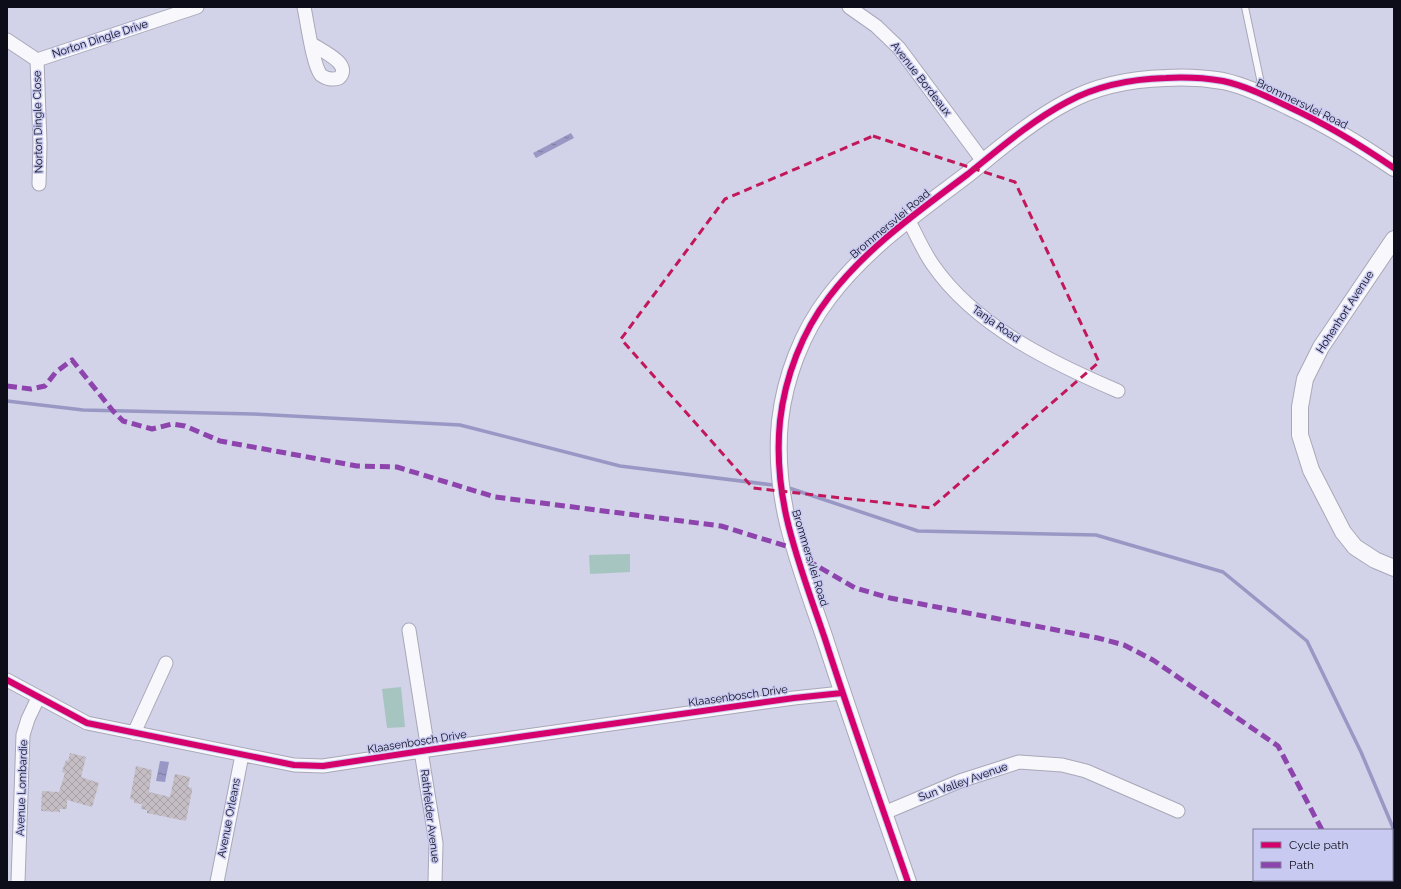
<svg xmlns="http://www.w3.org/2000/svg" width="1401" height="889" font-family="Raleway,sans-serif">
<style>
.grass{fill:#a6c5c1}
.water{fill:url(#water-ripples)}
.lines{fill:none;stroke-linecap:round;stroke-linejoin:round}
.stream{stroke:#9998c5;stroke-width:3.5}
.building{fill:url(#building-cross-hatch)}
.service-casing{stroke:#a8a8b9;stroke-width:8}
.minor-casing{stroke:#a8a8b9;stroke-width:15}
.tertiary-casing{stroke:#a8a8b9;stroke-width:18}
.path{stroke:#d6d6dd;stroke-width:2;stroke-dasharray:2 3;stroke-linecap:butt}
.service{stroke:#f8f8fc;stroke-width:6}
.minor{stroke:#f8f8fc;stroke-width:13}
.tertiary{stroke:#f8f8fc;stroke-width:16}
.quiet{stroke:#8e44ad;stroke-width:5;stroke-dasharray:10 5;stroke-linecap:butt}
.cycleway-casing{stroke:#c9caf1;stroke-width:8}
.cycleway{stroke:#d6006c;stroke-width:6}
.marked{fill:none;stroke:#c2185b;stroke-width:3;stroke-dasharray:8 5;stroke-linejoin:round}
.labels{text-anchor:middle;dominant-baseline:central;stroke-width:3;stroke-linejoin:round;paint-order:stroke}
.street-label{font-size:11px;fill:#0d0d1a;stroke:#c9caf1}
</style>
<defs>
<pattern id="water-ripples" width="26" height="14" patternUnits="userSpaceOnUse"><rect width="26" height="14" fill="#9998c5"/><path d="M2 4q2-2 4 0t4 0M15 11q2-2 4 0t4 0" fill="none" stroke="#7b7a9f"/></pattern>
<pattern id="building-cross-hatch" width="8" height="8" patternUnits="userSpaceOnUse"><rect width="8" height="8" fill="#c5bdc4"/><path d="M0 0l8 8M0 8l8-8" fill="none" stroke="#a8a1a8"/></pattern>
</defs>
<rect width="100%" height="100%" fill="#d2d2e8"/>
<path class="grass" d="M630,554V572L590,574L589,555Z
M401,687L405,727L387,728L382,689Z"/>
<path class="water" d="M571,133L574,138L536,158L533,153Z
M160,761L169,762L165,782L156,781Z"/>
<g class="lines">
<path class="stream" d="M7,401L83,410L253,414L460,425L620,466L773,485
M786,487L918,531L1096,535L1223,572L1307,641L1361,752L1394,830"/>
</g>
<path class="building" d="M70,753L86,757L81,777L99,783L92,807L67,800V809H60V812L41,811L42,791L59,792L65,773L62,772L66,760L68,761Z
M136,766L152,770L149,792L170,797L175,774L190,777L188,787L192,788V791L186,821L147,813V810L141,809L142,804L134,803V800L130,799Z"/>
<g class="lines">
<g class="service-casing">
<path id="service" d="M1245,7L1263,93"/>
</g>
<g class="minor-casing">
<path id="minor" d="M304,7C307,21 313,66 321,75C326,79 333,80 339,78C353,64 322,51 312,44
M849,7L876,26L899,48L983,161
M7,40L37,60L197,7
M37,60L40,143L39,184
M908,219C916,234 923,251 933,265C975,326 1052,363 1118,391
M409,630L428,750
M7,680L87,723L294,765L323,766L428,750L794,698L842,693
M134,733L166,663
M421,751L436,843L435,882
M884,813L960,781L1019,762L1062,765L1086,771L1178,811
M18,882L23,735L28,719L38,698
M217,882L242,755"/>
</g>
<g class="tertiary-casing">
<path id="tertiary" d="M1394,239L1321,347L1305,379L1300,407V435L1311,470L1343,532L1355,547L1375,560L1394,568
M908,882C880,801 851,720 825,639C800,565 772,501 780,421C785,377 802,332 829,297C867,247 919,211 968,174C999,149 1031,121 1067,102C1096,86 1132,79 1166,78C1184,77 1205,78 1223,81C1246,86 1268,97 1289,107C1328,125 1359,144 1394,168"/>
</g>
<path class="path" d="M1356,880L1357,882"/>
<use href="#service" class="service"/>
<use href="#minor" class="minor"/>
<use href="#tertiary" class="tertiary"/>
<path class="quiet" d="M7,386L31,389L45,386L56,372L72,360L113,411L123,421L152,429L172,424L185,426L220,441L357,466L397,467L495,497L721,526L786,546
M807,560L855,588L890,598L1098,638L1124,645L1153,660L1278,746L1322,830
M1324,882V880"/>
<g class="cycleway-casing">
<path id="cycleway" d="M7,680L87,723L294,765L323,766L428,750L794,698L842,693
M908,882C880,801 851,720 825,639C800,565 772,501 780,421C785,377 802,332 829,297C867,247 919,211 968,174C999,149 1031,121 1067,102C1096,86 1132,79 1166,78C1184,77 1205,78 1223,81C1246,86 1268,97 1289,107C1328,125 1359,144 1394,168"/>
</g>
<use href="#cycleway" class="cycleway"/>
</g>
<path class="marked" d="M873,136L1015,182L1099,362L931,508L753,488L621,339L725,199Z"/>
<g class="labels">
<g class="street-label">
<text transform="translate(100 39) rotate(-18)">Norton Dingle Drive</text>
<text transform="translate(921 79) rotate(52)">Avenue Bordeaux</text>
<text transform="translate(1302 104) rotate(26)">Brommersvlei Road</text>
<text transform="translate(38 122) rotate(-91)">Norton Dingle Close</text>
<text transform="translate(890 224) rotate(-40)">Brommersvlei Road</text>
<text transform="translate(1345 312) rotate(-57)">Hohenhort Avenue</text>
<text transform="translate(996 324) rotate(35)">Tanja Road</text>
<text transform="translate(810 558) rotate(73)">Brommersvlei Road</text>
<text transform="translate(738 696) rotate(-8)">Klaasenbosch Drive</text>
<text transform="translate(417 742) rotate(-9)">Klaasenbosch Drive</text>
<text transform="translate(963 782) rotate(-20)">Sun Valley Avenue</text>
<text transform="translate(22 788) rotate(-88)">Avenue Lombardie</text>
<text transform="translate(430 816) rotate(83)">Rathfelder Avenue</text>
<text transform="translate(229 818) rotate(-79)">Avenue Orleans</text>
</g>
</g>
<rect width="1401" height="889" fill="none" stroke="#0d0d1a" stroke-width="16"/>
<rect x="1253" y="829" width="140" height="52" fill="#c9caf1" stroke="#7e7e9b"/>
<rect x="1261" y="842" width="20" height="6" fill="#d6006c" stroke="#7e7e9b"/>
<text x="1289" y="849" font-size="12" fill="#0d0d1a">Cycle path</text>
<rect x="1261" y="862" width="20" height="6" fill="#8e44ad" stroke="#7e7e9b"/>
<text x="1289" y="869" font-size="12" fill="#0d0d1a">Path</text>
</svg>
